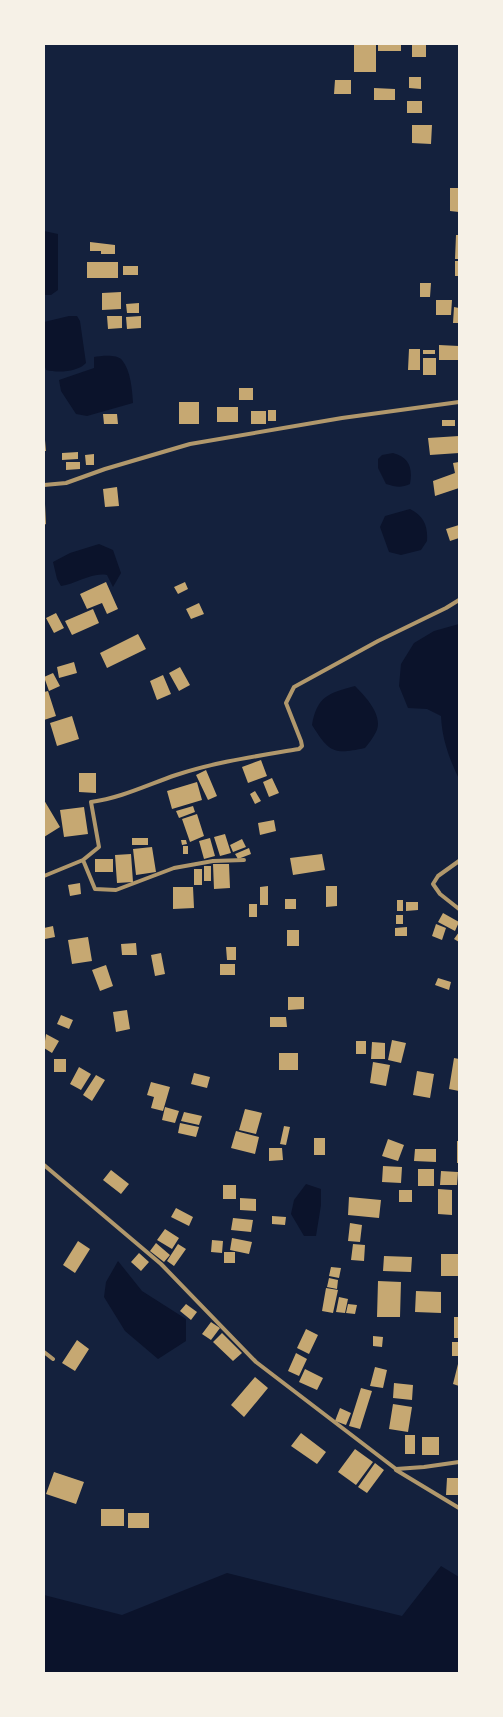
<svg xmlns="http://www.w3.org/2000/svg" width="503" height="1717" font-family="'Titillium Web',sans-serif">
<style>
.water{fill:#0b132b}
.building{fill:#c6a872}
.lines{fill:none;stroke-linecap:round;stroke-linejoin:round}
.minor{stroke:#b1986c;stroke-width:4}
</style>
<rect width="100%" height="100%" fill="#14213d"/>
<path class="water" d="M44,231L58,234V290L51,295H44Z
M69,316H77L80,321L86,363C78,372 58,373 46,370L44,364V322Z
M94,357C101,356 117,354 122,360C131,371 132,390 133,403L87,416L76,414L61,391L59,380L94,368Z
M393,453C409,457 413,468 410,484C401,488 396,487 386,484L378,468V459L382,455Z
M410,509C424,516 428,526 427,541L421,550L401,555L389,552L380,527L385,516Z
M99,544L113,550L121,573L113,587L107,575C92,572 76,584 61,586L57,579L53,562L70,553Z
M459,624V779C449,758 442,739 441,716L427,709L408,708L399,686L401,664L414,643L434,631Z
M355,686C366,697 384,716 376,732C373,738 369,743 365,748C333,755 329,752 312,725C317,696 329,693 355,686Z
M306,1184L321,1189V1205L316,1236H304L291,1214L294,1200Z
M118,1261L142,1291L186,1319V1341L158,1359L125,1331L104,1297L106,1282Z
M441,1566L459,1577V1673H44V1595L122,1615L227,1573L402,1616Z"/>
<path class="building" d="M354,44H376V72H354Z
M378,44H401V51H378Z
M412,44H426V57H412Z
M409,77H421V89L409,88Z
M335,80H351V94H334Z
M374,88L395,89V100H374Z
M407,101H422V113H407Z
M412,125H432L431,144L412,143Z
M450,188H459V212L450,211Z
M456,235H459V259H455Z
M90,242L115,245V254H101V251H90Z
M455,261H459V276H455Z
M87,262H118V278H87Z
M123,266H138V275H123Z
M420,283H431L430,297H420Z
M121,292V309L102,310V293Z
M436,300H452L451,315H436Z
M139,303V313H127L126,304Z
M454,307L459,308V323H453Z
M107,316H122V328L108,329Z
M141,316V328L127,329L126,317Z
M439,345L459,346V360H439Z
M409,349H420V370H408Z
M423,350H435V354H423Z
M423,358H436V375H423Z
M239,388H253V400H239Z
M179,402H199V424H179Z
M217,407H238V422H217Z
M268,410H276V421H268Z
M251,411H266V424H251Z
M103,414H117L118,424H104Z
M442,420H455V426H442Z
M459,436V453L430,455L428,438Z
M44,440H45L46,451H44Z
M78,452V459L62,460V453Z
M94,454V465H86L85,455Z
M66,462H80V469L66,470Z
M459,462V488L435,496L433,481L455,473L453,463Z
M117,487L119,506L105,507L103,489Z
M44,504H45L46,524L44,525Z
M459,525V538L450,541L446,529Z
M106,582L118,609L107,614L102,603L87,609L80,594Z
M185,582L188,589L178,594L174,587Z
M199,603L204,614L191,619L186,609Z
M93,609L99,623L72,635L65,621Z
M56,613L64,628L54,633L46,618Z
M138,634L146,649L107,668L100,653Z
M74,662L77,673L59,678L57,667Z
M180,667L190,685L179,691L169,673Z
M53,673L60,686L49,691L44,677Z
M163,675L171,694L157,700L150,681Z
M48,691L56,716L44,720V692Z
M72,716L79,739L57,746L50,723Z
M261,760L267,776L248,783L242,767Z
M206,770L217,796L208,800L196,775Z
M79,773H96V793L79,792Z
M272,778L279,793L269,797L263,782Z
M197,782L202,800L172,809L167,791Z
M255,791L261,801L255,804L250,794Z
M44,800L60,827L44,837Z
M193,806L195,812L179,818L176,811Z
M84,807L88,834L64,837L60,810Z
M197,814L204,836L190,842L182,819Z
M274,820L276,831L260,835L258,823Z
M225,834L231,853L220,856L214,837Z
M132,838H148V845H132Z
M210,838L215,856L204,859L199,841Z
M242,839L246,847L233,852L230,845Z
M181,840H186L187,844L182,845Z
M183,846H188V854H183Z
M152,847L156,872L136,875L133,849Z
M249,848L251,854L238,859L235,854Z
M131,854L133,882L117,883L115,855Z
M322,854L325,870L293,875L290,858Z
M95,859H113V872H95Z
M213,864H229L230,888L214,889Z
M204,866H211V881H204Z
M194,869H202V885H194Z
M80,883L81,894L70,896L68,885Z
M268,886V905H260V887Z
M326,886H337V906L326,907Z
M173,887H193L194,908L173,909Z
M285,899H296V909H285Z
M397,900H403V911H397Z
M406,902H418V910L406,911Z
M249,904H257V917H249Z
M443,913L459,922L455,931L438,922Z
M396,915H403V924H396Z
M436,924L446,928L442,940L432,936Z
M53,926L55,937L45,939L44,928Z
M407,927V936H395V928Z
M287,930H299V946H287Z
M459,932V942L454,939Z
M88,937L92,961L72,964L68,940Z
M136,943L137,955H122L121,944Z
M226,947H236V960H227Z
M161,953L165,974L155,976L151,955Z
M220,964H235V975H220Z
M106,965L113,986L100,991L92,970Z
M438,978L451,982L449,990L435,985Z
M288,997H304V1009L288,1010Z
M127,1010L130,1029L116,1032L113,1012Z
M61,1015L73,1020L69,1029L57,1024Z
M270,1017H286L287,1027H270Z
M46,1034L59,1041L52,1053L44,1048Z
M392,1040L406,1043L401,1063L388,1060Z
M356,1041H366V1054H356Z
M372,1042L385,1043V1059H371Z
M279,1053H298V1070H279Z
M454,1058L459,1059V1091L449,1089Z
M54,1059H66V1072H54Z
M373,1062L390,1065L386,1086L370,1083Z
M79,1067L91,1074L81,1090L70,1084Z
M417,1071L434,1074L430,1098L413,1095Z
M194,1073L210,1077L207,1088L191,1084Z
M96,1075L105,1080L92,1101L83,1095Z
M151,1082L170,1087L163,1111L151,1108L154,1097L147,1095Z
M165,1107L179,1111L175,1123L162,1120Z
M245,1109L262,1113L256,1134L239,1130Z
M184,1112L202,1116L199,1125L181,1121Z
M180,1123L199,1127L196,1137L178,1133Z
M284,1126L290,1127L286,1145L280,1144Z
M236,1131L259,1137L255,1154L231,1148Z
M314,1138H325V1155H314Z
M388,1139L404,1145L398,1161L382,1156Z
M457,1141H459V1163H457Z
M269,1148H282L283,1160L269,1161Z
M415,1149H436V1162L414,1161Z
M383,1166L402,1167L401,1183L382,1182Z
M418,1169H434V1186H418Z
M111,1170L129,1184L121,1194L103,1180Z
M441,1171L458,1172L457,1185H440Z
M223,1185H236V1199H223Z
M438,1189L452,1190V1215L438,1214Z
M399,1190H412V1202H399Z
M349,1197L381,1200L379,1218L348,1215Z
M240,1198L256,1199V1211L240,1210Z
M176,1208L193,1217L189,1226L171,1217Z
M272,1216L286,1217L285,1225L272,1224Z
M233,1218L253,1220L251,1232L231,1230Z
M350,1223L362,1225L360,1242L348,1241Z
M165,1229L179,1238L172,1249L157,1240Z
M232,1238L252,1242L249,1254L230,1250Z
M212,1240L223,1241L222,1253L211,1252Z
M78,1241L90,1249L75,1273L63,1265Z
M156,1243L170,1255L164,1262L150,1251Z
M178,1244L186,1249L174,1266L167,1261Z
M353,1244L365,1245L364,1261L351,1260Z
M224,1252H235V1263H224Z
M139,1253L149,1262L141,1271L131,1262Z
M441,1254H459V1276H441Z
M384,1256L412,1257L411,1272L383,1271Z
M331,1267L341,1268L339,1278L329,1276Z
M329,1278L338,1280L337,1289L327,1287Z
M378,1281L401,1282L400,1317H377Z
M326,1288L338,1290L333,1313L322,1311Z
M416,1291L441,1292V1313L415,1312Z
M339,1297L348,1299L345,1313L336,1312Z
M186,1304L197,1312L191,1320L180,1311Z
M348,1304L357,1305L355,1314L346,1313Z
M454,1317H459V1338H454Z
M211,1322L220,1328L211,1340L202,1334Z
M306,1329L318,1335L309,1354L297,1348Z
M222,1333L242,1353L233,1361L213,1342Z
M373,1336L383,1337L382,1347L373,1346Z
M77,1340L89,1349L75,1371L62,1363Z
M452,1342H459V1356H452Z
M296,1353L307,1359L299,1376L288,1371Z
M459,1360V1386L453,1384Z
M375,1367L387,1370L383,1388L370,1386Z
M305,1369L323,1378L317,1390L299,1382Z
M255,1377L268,1388L244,1417L231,1405Z
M394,1383L413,1385L412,1400L393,1398Z
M361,1388L372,1391L360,1429L349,1426Z
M393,1404L412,1407L408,1432L389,1429Z
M340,1408L351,1413L346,1425L335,1421Z
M301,1433L326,1452L317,1464L291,1446Z
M405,1435H415V1454H405Z
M422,1437H439V1455H422Z
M355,1449L373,1462L356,1485L338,1472Z
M375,1463L384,1470L367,1493L358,1487Z
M54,1472L84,1482L76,1504L46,1494Z
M447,1478H459V1495H446Z
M101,1509H124V1526H101Z
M128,1513H149V1528H128Z"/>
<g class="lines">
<path class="minor" d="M44,485L66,483L105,469L190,444L342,418L459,402
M83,860L95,889L116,890L174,868L213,861L244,860
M459,861L438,876L433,884L440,894L459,909
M44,876L83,860L99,847L91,802C121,798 147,785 176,775C215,762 258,756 299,749L302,746L301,741L286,703L294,687L378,641L446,608L459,600
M44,1165L161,1264L256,1362L396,1469L424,1467L459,1462
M44,1352L53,1359
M396,1470L459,1508"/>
</g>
<rect width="503" height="1717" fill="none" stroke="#f6f1e7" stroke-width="90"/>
</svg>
